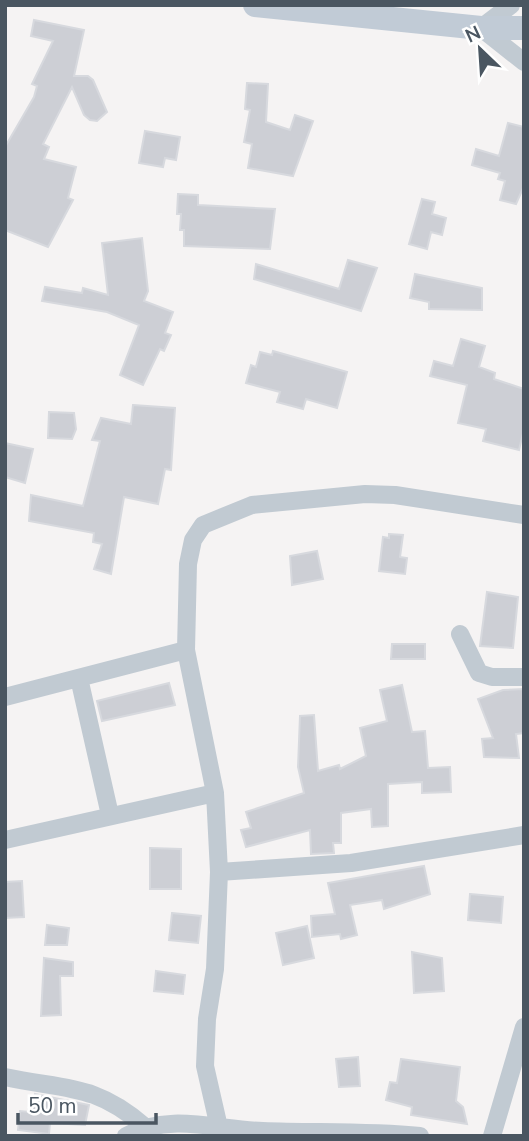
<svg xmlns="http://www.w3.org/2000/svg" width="529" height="1141" font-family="'Nunito Sans',sans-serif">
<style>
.building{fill:#cdcfd5;stroke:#d7d9de;stroke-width:2}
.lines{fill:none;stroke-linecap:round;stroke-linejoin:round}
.street{stroke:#c1cad2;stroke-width:18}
.secondary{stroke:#c1cbd6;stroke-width:24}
</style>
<rect width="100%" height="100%" fill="#f5f3f3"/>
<path class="building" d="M34,20L84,30L74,76H88L93,80L107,112L97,121L90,120L84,115L72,87L43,144L49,147L44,159L76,167L68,198L73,200L48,247L5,230V147L34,97L37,86L32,84L53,41L31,36Z
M247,83L268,84L266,122L290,130L295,115L313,121L293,176L248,168L252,144L244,142L250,110L245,109Z
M508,123L524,127V186L516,204L500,200L505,181L498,179L500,173L472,165L476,149L499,156Z
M145,131L180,137L176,160L165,158L163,167L139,163Z
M178,194L198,195V205L275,209L270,249L184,246V230H180L181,214H177Z
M422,199L435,202L432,214L446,218L442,235L431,232L427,249L409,244Z
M142,238L148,291L144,301L173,312L165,333L171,335L164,351L160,349L143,385L120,375L139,325L107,312L42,301L45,287L82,293L83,288L108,295L102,243Z
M348,260L377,268L361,311L254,279L256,264L339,289Z
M415,274L482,288V310L429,309V302L410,298Z
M461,339L485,346L479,367L495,373L494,379L524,389V429L519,450L483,441L486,429L458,423L467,385L430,376L434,361L453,366Z
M273,351L347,372L337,408L306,399L303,409L277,402L280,392L246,383L251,365L256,367L260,352L272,355Z
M133,405L175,408L171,470L165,469L158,504L124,497L111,574L94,569L102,544L93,542L94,533L29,521L31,495L83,506L100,441L92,440L101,418L131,424Z
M49,412L74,413L76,429L72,439L48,438Z
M5,443L33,449L25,483L5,477Z
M389,534L403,535L400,557L407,558L405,574L379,571L383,537L389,538Z
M317,551L323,579L292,585L290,556Z
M487,592L518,597L513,648L480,646Z
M392,644H425V659H391Z
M169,683L175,705L102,721L97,701Z
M402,685L412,732L425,731L428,768L450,767L451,792L422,793V782L388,784V826L372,827L371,809L341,813V843H333L334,853L311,854L310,830L246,847L241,830L251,828L246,812L304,793L298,767L300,716L314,715L318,771L339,765L340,769L366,756L360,728L387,721L380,690Z
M524,689V733L516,734L519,758L484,757L482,739L493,738L478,699L503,690Z
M150,848L181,849V889H150Z
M424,866L430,894L384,909L382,900L350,905L357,935L341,939L340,934L312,937L311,916L335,914L328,883Z
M22,881L24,917L5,918V882Z
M470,894L503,897L501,923L468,920Z
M172,913L201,916L198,943L169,940Z
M47,925L69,928L67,945H45Z
M307,926L314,958L283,965L276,933Z
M412,952L442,958L444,991L414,993Z
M44,958L73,962V976H60L61,1015L41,1016Z
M156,971L185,975L183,994L154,991Z
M358,1057L360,1086L339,1087L336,1059Z
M401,1059L460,1067L456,1101L463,1107L467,1124L411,1115L412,1107L386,1100L390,1082L397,1083Z
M35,1094L89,1105L85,1125L50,1123L49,1134L18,1130L20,1111L30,1112Z"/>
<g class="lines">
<path class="street" d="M511,5L481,28L524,62
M460,634L479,673L492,677H524
M79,678L110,815
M5,697L186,650
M5,840L215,793
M219,872L351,863L524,835
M5,1077C65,1090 94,1083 144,1126
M126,1136C169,1112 218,1130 263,1131C316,1133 367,1131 420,1136
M221,1136L205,1066L207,1019L215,969L219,872L215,793L186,650L188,564L193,540L203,525L252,505L365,494L395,495L524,515
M492,1136L524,1027"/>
<path class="secondary" d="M255,5L481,28H524"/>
</g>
<rect width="529" height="1141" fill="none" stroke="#4a5661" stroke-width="14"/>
<g transform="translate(480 49) rotate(335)" stroke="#ffffff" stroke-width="5" paint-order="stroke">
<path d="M0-5L12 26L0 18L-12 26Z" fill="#4a5661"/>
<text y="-10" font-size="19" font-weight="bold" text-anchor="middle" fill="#4a5661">N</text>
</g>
<path d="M18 1113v10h138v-10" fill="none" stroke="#4a5661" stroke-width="3.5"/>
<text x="28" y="1113" font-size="21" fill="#4a5661" stroke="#ffffff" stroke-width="5" paint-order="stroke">50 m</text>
</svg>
